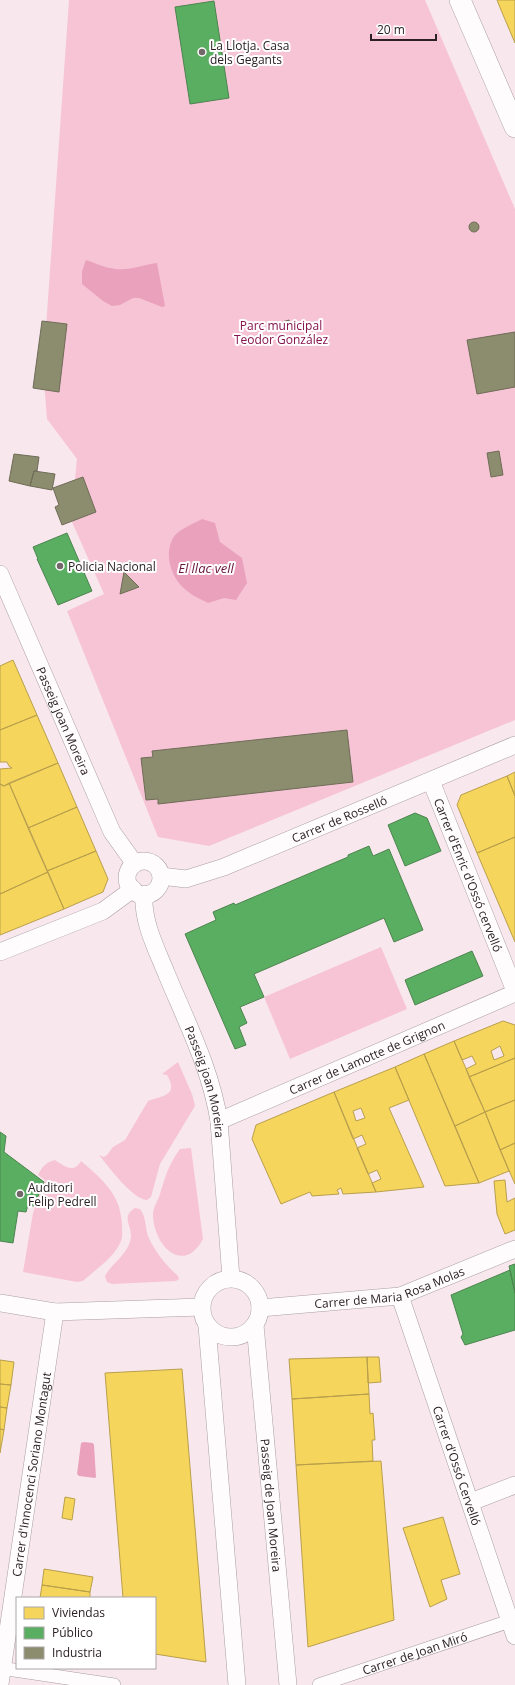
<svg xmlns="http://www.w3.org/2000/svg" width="515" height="1685" font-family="'Open Sans',sans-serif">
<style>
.green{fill:#f7c4d5}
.water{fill:#eaa2bc}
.homes{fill:#f6d55c;stroke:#b99f4b;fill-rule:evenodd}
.public{fill:#5aae61;stroke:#4c844f}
.industry{fill:#8c8c6e;stroke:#6f6c58}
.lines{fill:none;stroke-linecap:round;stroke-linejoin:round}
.pedestrian-casing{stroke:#aa9ea2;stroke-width:14}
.minor-casing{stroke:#aa9ea2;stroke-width:18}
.tertiary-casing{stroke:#aa9ea2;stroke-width:22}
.pedestrian{stroke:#fefcfc;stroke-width:13}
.minor{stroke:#fefcfc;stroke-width:17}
.tertiary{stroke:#fefcfc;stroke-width:21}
.poi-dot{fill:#73676a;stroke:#fff;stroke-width:1.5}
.labels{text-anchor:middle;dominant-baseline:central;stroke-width:4;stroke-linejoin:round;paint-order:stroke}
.poi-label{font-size:12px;fill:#2b2124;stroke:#fff;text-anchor:start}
.park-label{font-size:12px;fill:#85124c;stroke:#fff}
.street-label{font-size:12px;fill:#2b2124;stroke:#fff}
.water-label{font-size:13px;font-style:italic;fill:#69143c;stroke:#fff}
</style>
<rect width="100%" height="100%" fill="#f8e8ed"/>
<path class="green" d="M69,0H425L515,209V720L209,846L158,837L67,611L104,594L68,513L74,489L77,459L47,419L43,370Z
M381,947L407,1009L290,1059L264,997Z
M178,1062L192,1094L195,1106L160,1164L151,1197L147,1200C132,1199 108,1166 99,1155L104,1157L107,1155L113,1147L125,1140L148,1101C163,1095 179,1096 167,1075L162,1074Z
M191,1148L203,1239C183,1276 153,1245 153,1214C153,1207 158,1201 160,1194C166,1175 168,1166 180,1149Z
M55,1160C64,1166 74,1174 81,1161C93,1171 111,1186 117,1202C120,1208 121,1216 122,1223C122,1229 123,1236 121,1241C115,1257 95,1270 83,1281L77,1282L23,1272L33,1213L45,1180L38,1175C42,1167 46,1162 55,1160Z
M135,1208L140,1209C146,1216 145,1226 148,1236C155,1252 165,1264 178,1276L179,1279L176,1281L112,1284L107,1282L105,1276C112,1263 130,1253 131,1236C131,1224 121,1217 135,1208Z"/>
<path class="water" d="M86,260C94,262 102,267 110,268C128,272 140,265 157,263L165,306L162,307L139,298H133L120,305L112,306L103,301L82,284V271Z
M202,519L215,523L220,542L242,558L247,583L236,600L224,598L208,603C201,599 192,596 186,590C172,579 164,557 172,540C176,530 193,524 202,519Z
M84,1442L93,1443L94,1445L96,1477L95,1478L79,1476L77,1474L81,1443Z"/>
<path class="homes" d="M497,0H515V43L501,10Z
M13,660L37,715L0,730V666Z
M37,715L58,763L4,786L0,784V769L12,768L9,766L7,762H0V730Z
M58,763L77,807L28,828L9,783Z
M515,772V796L507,776Z
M507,776L515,796V837L477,853L457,805L461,795Z
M9,783L48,872L0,894V784L4,786Z
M77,807L96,851L47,871L28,828Z
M515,837V942L477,853Z
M96,851L108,879L103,892L64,909L47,871Z
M48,872L64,909L0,935V894Z
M503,1021L515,1025V1058L469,1077L466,1069L476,1064L472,1056L462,1060L454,1041ZM500,1046L504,1056L494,1060L491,1051Z
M454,1041L485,1112L455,1126L424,1054Z
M424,1054L466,1153L479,1183L445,1186L395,1067Z
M515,1058V1100L485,1112L469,1077Z
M395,1067L409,1100L389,1108L424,1187L376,1192L372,1183L381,1179L377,1170L368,1174L357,1148L366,1144L362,1135L353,1139L334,1092ZM361,1108L365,1118L356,1121L353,1111Z
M334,1092L376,1192L343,1194L341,1188L337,1190L339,1194L312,1196L310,1192L281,1204L252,1139L256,1125Z
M515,1100V1143L500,1150L485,1112Z
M485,1112L509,1171L479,1183L455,1126Z
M515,1143V1184L500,1150Z
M505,1180L507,1202L515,1198V1230L505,1234L497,1214L494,1181Z
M367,1357L369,1394L292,1399L289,1359Z
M367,1357H379L381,1382L368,1383Z
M0,1360L14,1362L11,1385L0,1384Z
M182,1369L206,1662L155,1654V1598H123L105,1373Z
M0,1384L11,1385L7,1408L0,1407Z
M369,1394L370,1414L373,1413L375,1440H372L373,1461L296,1465L292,1399Z
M0,1407L7,1408L4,1430L0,1429Z
M0,1429L4,1430L0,1453Z
M381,1461L394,1620L308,1647L296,1465Z
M65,1497L75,1499L72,1520L62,1518Z
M443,1517L460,1574L441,1580L447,1599L430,1607L403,1528Z
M44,1569L93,1577L90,1592L42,1585Z
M42,1585L90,1592V1598H40Z"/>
<path class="public" d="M214,1L229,98L190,104L175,7Z
M67,533L92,591L58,605L37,559H38L33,547Z
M415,813L427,818L441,851L405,866L388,825Z
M369,846L373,856L389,849L423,930L394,942L384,918L254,974L264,997L240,1007L247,1023L239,1027L246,1045L235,1049L185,934L216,920L213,912L234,903L235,905L348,857V855Z
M472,951L483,976L415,1005L405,980Z
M0,1132L6,1136L4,1152L44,1182L34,1206L28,1205L26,1212L18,1211L13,1243L0,1241Z
M515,1264V1293L509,1266Z
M510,1270L515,1293V1330L465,1345L461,1337L463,1334L451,1295Z"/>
<path class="industry" d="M469 227a5 5 0 1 1 10 0a5 5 0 1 1-10 0Z
M289,320L290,327L283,328L282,322Z
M42,321L67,324L59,392L33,388Z
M515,332V387L477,394L467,340Z
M499,451L503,475L491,477L487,453Z
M14,454L39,457L37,471H34L30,486L9,481Z
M34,471L55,474L52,490L30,486Z
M83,477L96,512L62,525L55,507L59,505L53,488Z
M124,572L139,587L120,594Z
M347,730L353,782L158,804V799L146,800L141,758L153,757L152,751Z"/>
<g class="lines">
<g class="pedestrian-casing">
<g id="pedestrian">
<path d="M0,1668L114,1685"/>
<path id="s1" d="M319,1685L510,1621"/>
</g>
</g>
<g class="minor-casing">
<g id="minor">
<path id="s2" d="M0,574L112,832L135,864"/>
<path id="s3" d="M431,781L515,991"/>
<circle cx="144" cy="878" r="17"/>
<path id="s4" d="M161,876L186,879L224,867L515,745"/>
<path id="s5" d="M144,894C142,922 157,950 167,975C187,1023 211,1070 219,1121L231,1278"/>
<path d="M0,952L103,911L133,889"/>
<path id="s6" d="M219,1121L515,993"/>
<circle cx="231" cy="1308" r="29"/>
<path id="s7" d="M400,1296L515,1636"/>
<path d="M0,1303L55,1312L201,1307"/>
<path id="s8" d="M260,1308L400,1296L515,1249"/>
<path id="s9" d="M255,1325L288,1685"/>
<path d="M207,1326L237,1685"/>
<path d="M471,1502L515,1485"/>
<path id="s10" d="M0,1684L55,1312"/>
</g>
</g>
<g class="tertiary-casing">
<path id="tertiary" d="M460,0L515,127"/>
</g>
<use href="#pedestrian" class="pedestrian"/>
<use href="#minor" class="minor"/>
<use href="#tertiary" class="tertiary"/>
</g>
<g class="poi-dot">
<circle cx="202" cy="52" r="4"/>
<circle cx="60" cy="566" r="4"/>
<circle cx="20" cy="1194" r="4"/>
</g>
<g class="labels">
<g class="poi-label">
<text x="210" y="45">La Llotja. Casa<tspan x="210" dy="14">dels Gegants</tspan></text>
<text x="68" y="566">Policia Nacional</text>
<text x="28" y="1187">Auditori<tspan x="28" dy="14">Felip Pedrell</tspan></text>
</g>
<g class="park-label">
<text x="281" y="325">Parc municipal<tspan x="281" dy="14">Teodor González</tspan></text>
</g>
<g class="street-label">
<text stroke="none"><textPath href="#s2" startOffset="160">Passeig joan Moreira</textPath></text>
<text stroke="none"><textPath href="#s4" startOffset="190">Carrer de Rosselló</textPath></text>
<text stroke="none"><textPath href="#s3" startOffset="101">Carrer d'Enric d'Ossó cervelló</textPath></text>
<text stroke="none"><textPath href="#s6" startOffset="161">Carrer de Lamotte de Grignon</textPath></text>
<text stroke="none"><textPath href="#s5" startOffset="199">Passeig joan Moreira</textPath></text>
<text stroke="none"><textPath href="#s8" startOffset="132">Carrer de Maria Rosa Molas</textPath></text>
<text stroke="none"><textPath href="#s7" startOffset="179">Carrer d'Ossó Cervelló</textPath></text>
<text stroke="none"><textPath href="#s10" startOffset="212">Carrer d'Innocenci Soriano Montagut</textPath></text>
<text stroke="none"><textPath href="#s9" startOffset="181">Passeig de Joan Moreira</textPath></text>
<text stroke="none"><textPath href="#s1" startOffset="101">Carrer de Joan Miró</textPath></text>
</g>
<g class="water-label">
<text x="206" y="568">El llac vell</text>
</g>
</g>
<rect x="16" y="1597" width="140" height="72" fill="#ffffff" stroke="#aaa6a7"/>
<rect x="24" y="1607" width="20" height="12" fill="#f6d55c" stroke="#aaa6a7"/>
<text x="52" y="1617" font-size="12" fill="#2b2124">Viviendas</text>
<rect x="24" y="1627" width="20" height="12" fill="#5aae61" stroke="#aaa6a7"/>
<text x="52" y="1637" font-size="12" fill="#2b2124">Público</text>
<rect x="24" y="1647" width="20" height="12" fill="#8c8c6e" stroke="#aaa6a7"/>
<text x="52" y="1657" font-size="12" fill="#2b2124">Industria</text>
<path d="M371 34v6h65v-6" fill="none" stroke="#2b2124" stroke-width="2"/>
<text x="377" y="34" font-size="12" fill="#2b2124" stroke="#ffffff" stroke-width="3" paint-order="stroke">20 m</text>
</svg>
